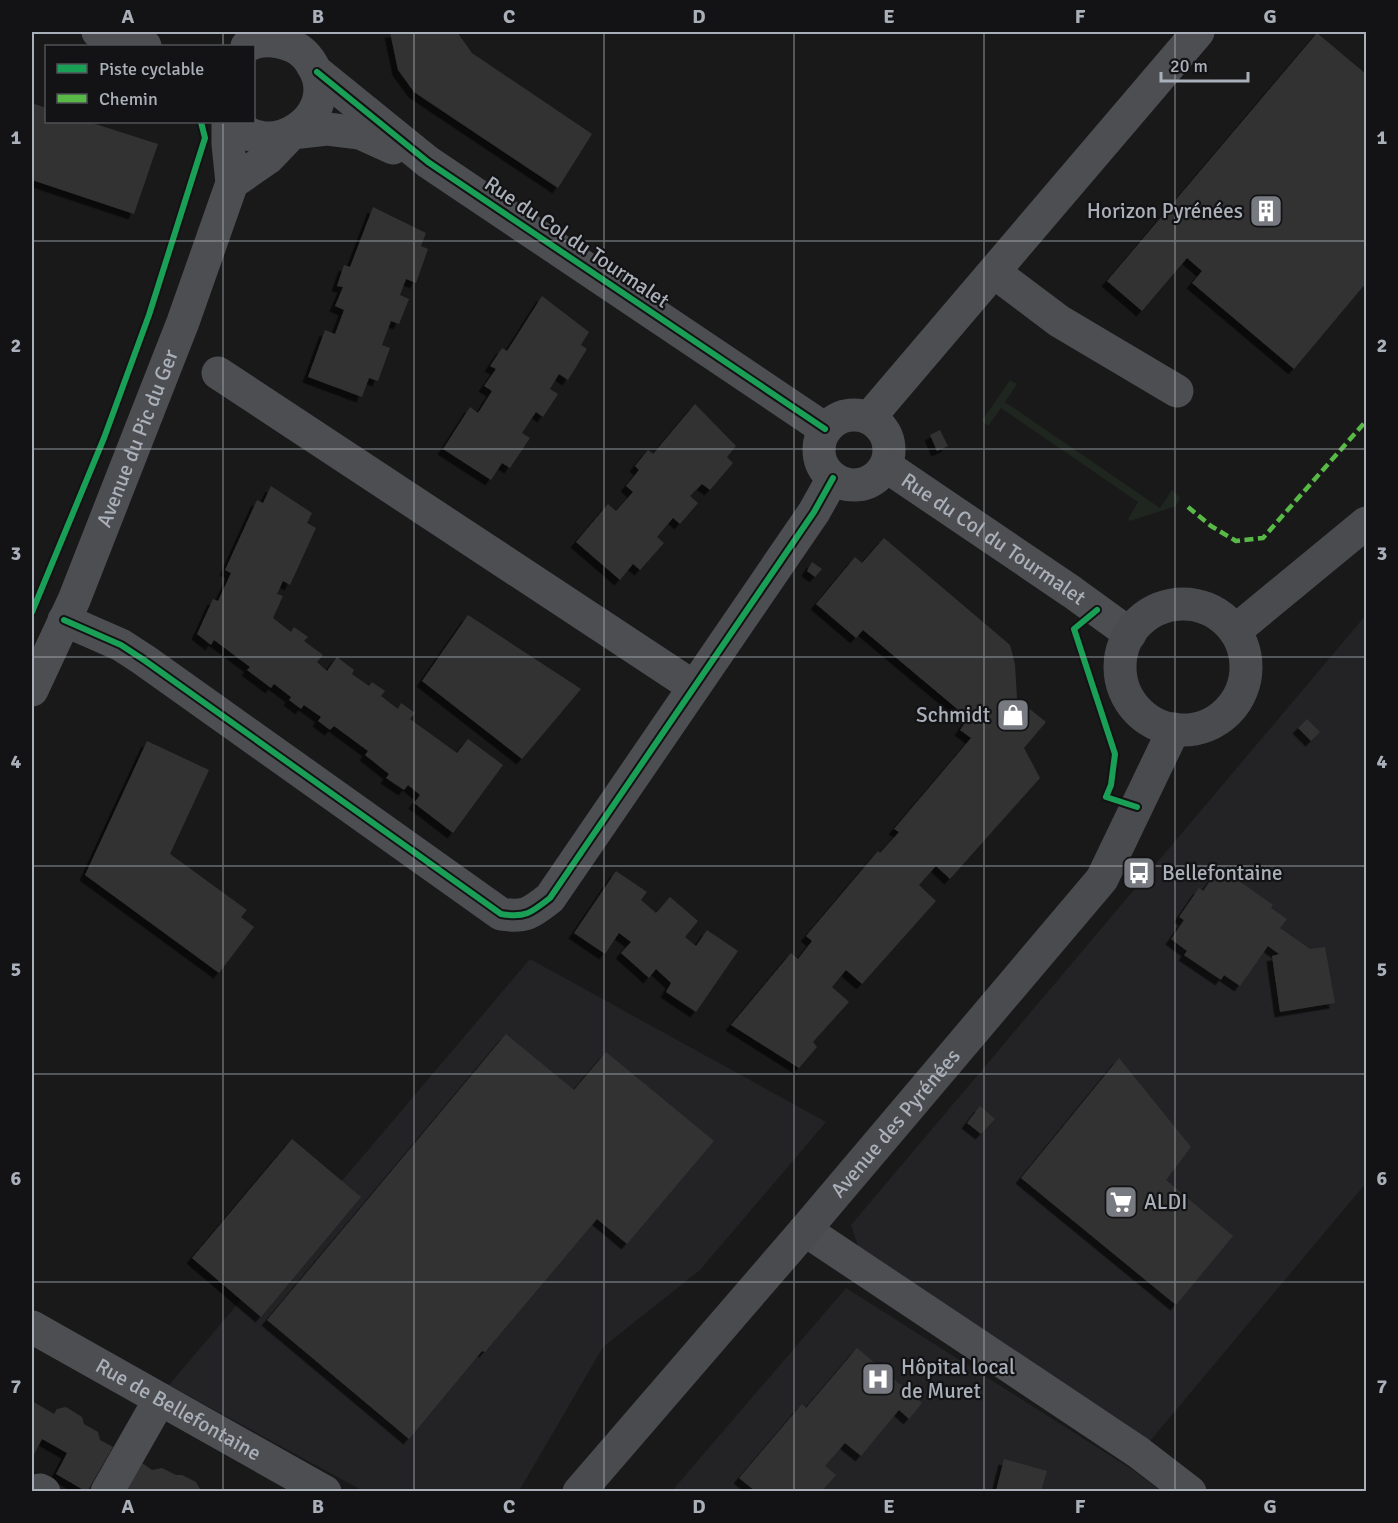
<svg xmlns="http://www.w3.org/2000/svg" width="1398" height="1523" font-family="Signika,sans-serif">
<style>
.built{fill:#232325}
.green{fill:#1f261f}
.building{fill:#323233;filter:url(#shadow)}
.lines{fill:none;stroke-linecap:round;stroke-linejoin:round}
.minor{stroke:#4d4e52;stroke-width:33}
.major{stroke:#4a4b4e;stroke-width:33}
.quiet{stroke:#58b947;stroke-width:4.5;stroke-dasharray:9 4.5;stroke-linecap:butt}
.cycleway-casing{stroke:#131315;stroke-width:10}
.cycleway{stroke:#1a9f57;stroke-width:6}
.grid{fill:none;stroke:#aab0b9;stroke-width:1.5;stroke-opacity:0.55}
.labels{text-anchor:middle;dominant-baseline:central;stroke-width:4.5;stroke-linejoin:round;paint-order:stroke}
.poi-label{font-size:21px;fill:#aab0b9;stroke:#131315;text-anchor:start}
.street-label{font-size:21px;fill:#aab0b9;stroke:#131315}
.neatline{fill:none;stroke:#aab0b9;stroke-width:2}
.grid-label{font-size:20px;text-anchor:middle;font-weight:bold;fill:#aab0b9}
</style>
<defs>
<filter id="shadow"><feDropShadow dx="-5.5" dy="5.5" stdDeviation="0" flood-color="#0009"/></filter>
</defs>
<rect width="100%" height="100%" fill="#191919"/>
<path class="built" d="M1366,615V1183L1150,1441L1122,1421L861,1255L851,1225Z
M530,959L826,1122L700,1270L603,1347L519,1491H363L169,1385Z
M846,1288L1133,1470L1161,1491L671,1492Z"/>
<path class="green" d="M1010,380L1017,384L1005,402L1160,508L1172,490L1180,498L1176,506L1130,521L1128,519L1138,502L1001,408L988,426L982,421Z"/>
<path class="building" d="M390,32H457L472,53L592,134L558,188L414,92L398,70Z
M1317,33L1366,74V283L1294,369L1192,283L1202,271L1187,258L1142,311L1107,281Z
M32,103L46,108V122H89L158,144L134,214L32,180Z
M373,207L426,233L421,246L428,249L416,283L406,279L400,295L409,299L399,324L391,321L382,345L390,348L378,381L369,378L362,397L308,377L325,330L335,334L344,310L335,306L343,287L337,286L344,265L350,267Z
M542,296L589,332L581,345L587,349L568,380L559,374L550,389L558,394L543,417L536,412L522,433L530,438L510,468L502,463L491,480L443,449L470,407L478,413L492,391L484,386L496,369L490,366L502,348L507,351Z
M695,404L736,446L727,457L733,463L710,490L702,484L690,496L698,503L680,524L673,518L657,537L664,543L640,570L633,564L620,580L576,542L608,504L616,511L633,492L626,486L639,470L635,466L648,450L653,454Z
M940,430L948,446L937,451L930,435Z
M271,486L312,513L307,523L316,528L290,585L283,581L277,594L283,596L273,618L291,632L294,627L308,637L304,641L323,655L317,662L327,671L337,657L354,670L352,674L369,686L372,682L385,691L381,696L398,709L401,703L415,713L410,719L457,753L468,739L503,765L453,833L414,803L420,795L408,785L404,790L386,778L389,774L365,755L368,751L334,726L330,730L318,721L321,717L304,705L301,709L289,700L291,697L274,684L271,688L247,670L250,667L214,640L211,645L197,634L213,599L218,601L231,573L225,570L257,500L263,503Z
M884,538L1010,645L1015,664L1017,699L1046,722L1024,748L1040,778L950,879L936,866L919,885L936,901L862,984L846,970L832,987L849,1002L813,1042L817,1047L799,1068L731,1025L791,953L798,959L812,941L806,936L878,851L880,853L899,832L894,829L971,738L960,730L968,718L863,630L856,638L816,604L855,557L862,563Z
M812,562L822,569L815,577L807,571Z
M468,615L581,689L522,759L422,681Z
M1307,719L1320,732L1311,741L1298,728Z
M147,741L209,770L170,854L247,910L241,917L254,927L219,973L85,875Z
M616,871L647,892L641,900L656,913L670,897L698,921L685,937L696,946L707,930L738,951L696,1012L666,992L671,983L656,969L649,978L621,953L631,942L619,933L605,954L574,933Z
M1217,871L1233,882L1235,878L1273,905L1271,908L1287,919L1280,928L1310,949L1325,947L1335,1003L1280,1012L1272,956L1279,954L1268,946L1240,986L1224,975L1221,980L1184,955L1187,951L1171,939L1184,920L1179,917L1199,888L1203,891Z
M506,1034L574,1090L606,1052L714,1141L627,1244L597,1219L485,1352L482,1351L409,1439L267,1320Z
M1119,1058L1191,1147L1166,1180L1233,1236L1176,1305L1021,1178Z
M980,1106L995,1119L981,1134L967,1123Z
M292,1139L361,1197L261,1317L192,1258Z
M857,1348L922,1403L909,1419L899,1410L861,1456L845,1443L825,1466L836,1475L822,1491H755L739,1478L802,1404L806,1408Z
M32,1401L54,1414L57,1409L66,1407L82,1417L84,1424L98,1432L100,1440L113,1447L87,1492L56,1474L67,1453L42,1439L32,1458Z
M1004,1459L1047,1471L1041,1491H996Z
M142,1463L152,1470L162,1468L176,1475H182L196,1482L201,1491H126Z"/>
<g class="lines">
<g class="minor">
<path d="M98,32L145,46"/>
<path d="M317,72L428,162L825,429"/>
<path d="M234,122C269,164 341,116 314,68C309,58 302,50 292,46C277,40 261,38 247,46"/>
<path d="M232,183L268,158L292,133L327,129L360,133L393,148"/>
<path d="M994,272L1059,321L1177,391"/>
<path d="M218,373L694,687"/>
<circle cx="854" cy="450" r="35"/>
<path d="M869,418L1198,32"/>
<path id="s1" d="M886,466L1072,592L1130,634"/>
<path d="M64,620L121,645L144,660L501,914C525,918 531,913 550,898L814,512L833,478"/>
<path id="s2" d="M32,690L74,600L183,322L232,183L228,144V122"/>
<path d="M805,1230L1138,1452L1190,1492"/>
<path id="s3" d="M32,1327L325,1492"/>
<path d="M40,1490L44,1492"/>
<path d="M107,1492L160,1399"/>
</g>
<g class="major">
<circle cx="1183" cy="667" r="63"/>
<path d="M1235,631L1366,523"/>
<path id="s4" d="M579,1492L805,1230L1102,879L1174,729"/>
</g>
<path class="quiet" d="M1188,507L1211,526L1236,541L1263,538L1366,421"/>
<g class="cycleway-casing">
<path id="cycleway" d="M317,72L428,162L825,429
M1097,610L1074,629L1115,754L1111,785L1106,797L1137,807
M32,612L104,438L149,315L205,138L201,122
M64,620L121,645L144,660L501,914C525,918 531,913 550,898L814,512L833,478"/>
</g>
<use href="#cycleway" class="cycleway"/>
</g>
<path class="grid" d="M223,32V46M414,32V1492M604,32V1492M794,32V1492M984,32V1492M1175,32V1492M223,122V1492M32,241H1366M32,449H1366M32,657H1366M32,866H1366M32,1074H1366M32,1282H1366"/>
<defs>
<g id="building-square" transform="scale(1.725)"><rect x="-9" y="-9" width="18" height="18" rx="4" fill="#777b81" stroke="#131315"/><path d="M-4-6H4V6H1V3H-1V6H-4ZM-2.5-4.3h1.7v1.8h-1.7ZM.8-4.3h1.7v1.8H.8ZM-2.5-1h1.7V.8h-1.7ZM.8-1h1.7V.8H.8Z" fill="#fff"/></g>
<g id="shop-square" transform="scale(1.725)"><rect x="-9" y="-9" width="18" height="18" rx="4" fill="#777b81" stroke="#131315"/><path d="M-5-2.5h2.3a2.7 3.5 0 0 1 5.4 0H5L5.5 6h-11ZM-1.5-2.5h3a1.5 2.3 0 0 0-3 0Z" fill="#fff"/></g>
<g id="bus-square" transform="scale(1.725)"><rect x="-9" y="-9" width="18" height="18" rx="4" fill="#777b81" stroke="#131315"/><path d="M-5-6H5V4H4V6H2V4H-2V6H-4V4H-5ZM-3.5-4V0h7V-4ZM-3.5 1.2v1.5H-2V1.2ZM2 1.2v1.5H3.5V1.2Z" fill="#fff"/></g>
<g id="supermarket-square" transform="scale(1.725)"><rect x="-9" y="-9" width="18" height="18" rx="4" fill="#777b81" stroke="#131315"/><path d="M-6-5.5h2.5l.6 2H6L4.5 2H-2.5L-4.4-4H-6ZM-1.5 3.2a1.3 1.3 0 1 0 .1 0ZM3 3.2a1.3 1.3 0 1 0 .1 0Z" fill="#fff"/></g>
<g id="hospital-square" transform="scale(1.725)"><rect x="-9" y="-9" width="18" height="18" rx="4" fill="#777b81" stroke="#131315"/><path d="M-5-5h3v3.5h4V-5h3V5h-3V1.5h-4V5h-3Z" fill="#fff"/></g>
</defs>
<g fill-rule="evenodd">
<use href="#building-square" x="1266" y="211"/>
<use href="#shop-square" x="1013" y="715"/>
<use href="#bus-square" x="1139" y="873"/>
<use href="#supermarket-square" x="1121" y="1202"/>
<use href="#hospital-square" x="878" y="1379"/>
</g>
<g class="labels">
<g class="poi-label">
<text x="1243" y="211" text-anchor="end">Horizon Pyrénées</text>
<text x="990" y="715" text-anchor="end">Schmidt</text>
<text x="1162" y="873">Bellefontaine</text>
<text x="1144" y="1202">ALDI</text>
<text x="901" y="1367">Hôpital local<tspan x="901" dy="24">de Muret</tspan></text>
</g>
<g class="street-label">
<text transform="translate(577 242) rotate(34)">Rue du Col du Tourmalet</text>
<text stroke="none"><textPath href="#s2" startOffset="273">Avenue du Pic du Ger</textPath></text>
<text stroke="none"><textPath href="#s1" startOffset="130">Rue du Col du Tourmalet</textPath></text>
<text stroke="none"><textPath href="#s4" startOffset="486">Avenue des Pyrénées</textPath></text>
<text stroke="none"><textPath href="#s3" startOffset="168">Rue de Bellefontaine</textPath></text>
</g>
</g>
<rect width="1398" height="1523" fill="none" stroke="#131315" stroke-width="66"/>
<rect x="45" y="45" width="210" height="78" fill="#131315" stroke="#4f5257" stroke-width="1.5"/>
<rect x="57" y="64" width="30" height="9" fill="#1a9f57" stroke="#4f5257" stroke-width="1.5"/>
<text x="99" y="75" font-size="18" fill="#aab0b9">Piste cyclable</text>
<rect x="57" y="94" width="30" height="9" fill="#58b947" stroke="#4f5257" stroke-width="1.5"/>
<text x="99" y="105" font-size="18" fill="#aab0b9">Chemin</text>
<path d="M1161 72v9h87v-9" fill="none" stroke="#aab0b9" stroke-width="3"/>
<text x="1170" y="72" font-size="18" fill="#aab0b9" stroke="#131315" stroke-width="4.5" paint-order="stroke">20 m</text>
<rect x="33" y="33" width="1332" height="1457" class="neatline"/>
<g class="grid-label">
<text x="128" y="23">A</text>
<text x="318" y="23">B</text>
<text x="509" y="23">C</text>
<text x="699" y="23">D</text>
<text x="889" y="23">E</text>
<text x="1080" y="23">F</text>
<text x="1270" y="23">G</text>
<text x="16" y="144">1</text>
<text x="1382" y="144">1</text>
<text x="16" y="352">2</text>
<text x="1382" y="352">2</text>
<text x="16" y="560">3</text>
<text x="1382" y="560">3</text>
<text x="16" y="768">4</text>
<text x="1382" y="768">4</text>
<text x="16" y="976">5</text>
<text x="1382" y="976">5</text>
<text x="16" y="1185">6</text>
<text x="1382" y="1185">6</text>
<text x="16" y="1393">7</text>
<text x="1382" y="1393">7</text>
<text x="128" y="1513">A</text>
<text x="318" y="1513">B</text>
<text x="509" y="1513">C</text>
<text x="699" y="1513">D</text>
<text x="889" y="1513">E</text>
<text x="1080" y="1513">F</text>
<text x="1270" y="1513">G</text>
</g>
</svg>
